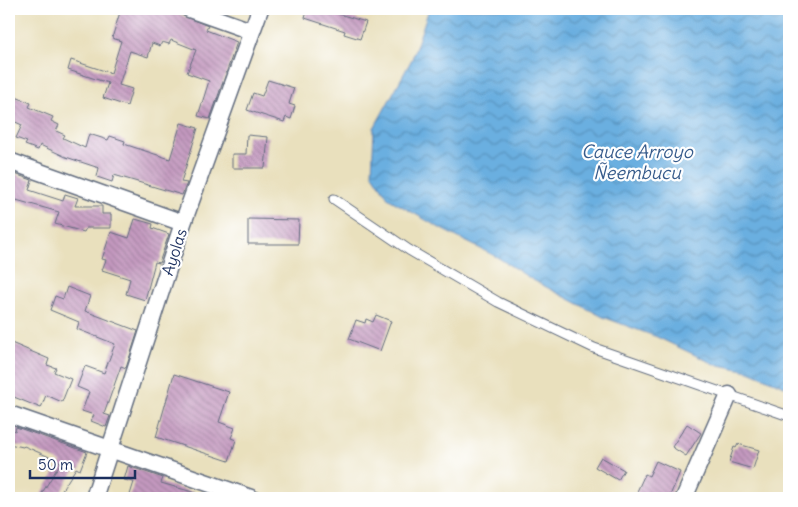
<svg xmlns="http://www.w3.org/2000/svg" width="798" height="507" font-family="Delius,sans-serif">
<style>
.water{fill:url(#water-waves);stroke:#426f9f}
.building{fill:url(#building-back-hatch)}
.lines{fill:none;stroke-linecap:round;stroke-linejoin:round}
.lane-casing{stroke:#636d7f;stroke-width:11}
.street-casing{stroke:#636d7f;stroke-width:19}
.lane{stroke:#fff;stroke-width:9}
.street{stroke:#fff;stroke-width:16}
.labels{text-anchor:middle;dominant-baseline:central;stroke-width:4.5;stroke-linejoin:round;paint-order:stroke}
.street-label{font-size:16px;fill:#1b2f5e;stroke:#fff}
.water-label{font-size:18px;font-style:italic;fill:#375c8c;stroke:#fff}
</style>
<defs>
<pattern id="water-waves" width="16" height="10" patternUnits="userSpaceOnUse" patternTransform="scale(1.25)"><rect width="16" height="10" fill="#6aafe0"/><path d="M0 5q4-4 8 0t8 0" fill="none" stroke="#568fb9"/></pattern>
<pattern id="building-back-hatch" width="6" height="6" patternUnits="userSpaceOnUse" patternTransform="scale(1.25)"><rect width="6" height="6" fill="#c499bf"/><path d="M-1 5l2 2M0 0l6 6M5-1l2 2" fill="none" stroke="#9e7d9e"/></pattern>
</defs>
<rect width="100%" height="100%" fill="#fff"/>
<filter id="ink" filterUnits="userSpaceOnUse"><feTurbulence type="fractalNoise" baseFrequency=".02" numOctaves="2"/><feDisplacementMap in="SourceGraphic" scale="10" xChannelSelector="R" yChannelSelector="G"/><feConvolveMatrix kernelMatrix="1 2 1 2 8 2 1 2 1" color-interpolation-filters="sRGB"/></filter>
<filter id="wash" filterUnits="userSpaceOnUse"><feTurbulence type="fractalNoise" baseFrequency=".0096" numOctaves="4" result="noise"/><feDisplacementMap in="SourceGraphic" scale="20" xChannelSelector="R" yChannelSelector="G"/><feGaussianBlur stdDeviation="1.12" result="paint"/><feColorMatrix in="noise" values="0 0 0 0 0 0 0 0 0 0 0 0 0 0 0 0 0 1.4 0 .05"/><feComposite in="paint" operator="in"/></filter>
<g filter="url(#wash)">
<rect width="100%" height="100%" fill="#e9e0bd"/>
<path class="water" d="M429,9H789V388L749,371L714,364L657,337L603,317L533,280L497,257L445,231L389,199L372,173L374,128L412,59Z"/>
<g id="blocks">
<path class="building" d="M121,9H167L208,26L206,30L237,42L210,119L198,116L209,81L187,73L196,50L171,40L169,44L162,42L160,46L152,43L148,57L130,51L119,85L132,89L127,106L103,98L108,83L68,70L71,60L111,73L121,41L112,38Z
M308,9H333L340,11L339,14L366,22L360,39L344,34L345,31L305,18Z
M268,80L294,88L289,104L295,106L291,119L286,117L284,122L247,110L253,93L262,96Z
M13,96L31,103L29,107L53,117L51,121L59,125L56,131L65,135L63,138L85,148L89,134L108,140L110,136L125,141L124,144L170,159L181,123L198,128L181,182L187,183L182,195L114,175L112,182L97,177L99,168L66,157L40,145L38,150L25,145L27,142L16,138L22,125L9,119V107Z
M247,135L268,137L265,168H232V154H246Z
M9,172L32,180L29,190L63,201L65,194L78,198L75,206H102V214H111V228H86L84,232L55,224L59,212L9,198Z
M135,219L153,224L152,228L169,234L159,263L155,262L145,300L126,294L130,279L102,270L106,260L102,259L111,232L129,238Z
M248,219L299,220L298,244H248Z
M67,287L90,296L85,311L138,331L126,368L121,366L104,414L110,416L106,427L91,421L94,415L82,411L89,392L77,387L85,366L104,373L115,344L77,329L79,322L50,310L55,296L63,299Z
M376,315L391,321L380,351L349,339L356,320L365,323L366,319L373,322Z
M9,342L49,359L47,365L56,368L54,372L71,379L62,402L46,395L41,408L9,395Z
M174,374L229,392L219,422L235,428L231,438L236,440L229,461L156,437Z
M687,424L701,433L686,456L672,447Z
M16,427L87,452L80,470L76,468L57,498H39L61,462L24,446L23,447L9,444V429L15,431Z
M738,444L759,450L753,469L729,462L734,447L736,448Z
M601,457L624,470L618,480L595,467Z
M656,461L680,472L669,498H634L645,474L649,476Z
M128,466L163,478L161,483L203,495V498H129L134,482L124,480Z"/>
</g>
</g>
<g filter="url(#ink)">
<use href="#blocks" fill-opacity="0" stroke="#636d7f" stroke-width="1"/>
<g class="lines">
<g class="lane-casing">
<path id="lane" d="M334,199L409,250L498,302L594,348L789,416"/>
</g>
<g class="street-casing">
<path id="street" d="M189,9L251,31
M9,161L183,223
M9,414L251,498
M94,498L183,223L260,9
M684,498L729,395"/>
</g>
<use href="#lane" class="lane"/>
<use href="#street" class="street"/>
</g>
</g>
<g class="labels">
<g class="street-label">
<text transform="translate(174 252) rotate(-72)">Ayolas</text>
</g>
<g class="water-label">
<text x="637" y="151">Cauce Arroyo<tspan x="637" dy="21">Ñeembucu</tspan></text>
</g>
</g>
<rect width="798" height="507" fill="none" stroke="#fff" stroke-width="30"/>
<path d="M30 470v8h105v-8" fill="none" stroke="#1b2f5e" stroke-width="2.5"/>
<text x="38" y="470" font-size="15" fill="#1b2f5e" stroke="#ffffff" stroke-width="4" paint-order="stroke">50 m</text>
</svg>
